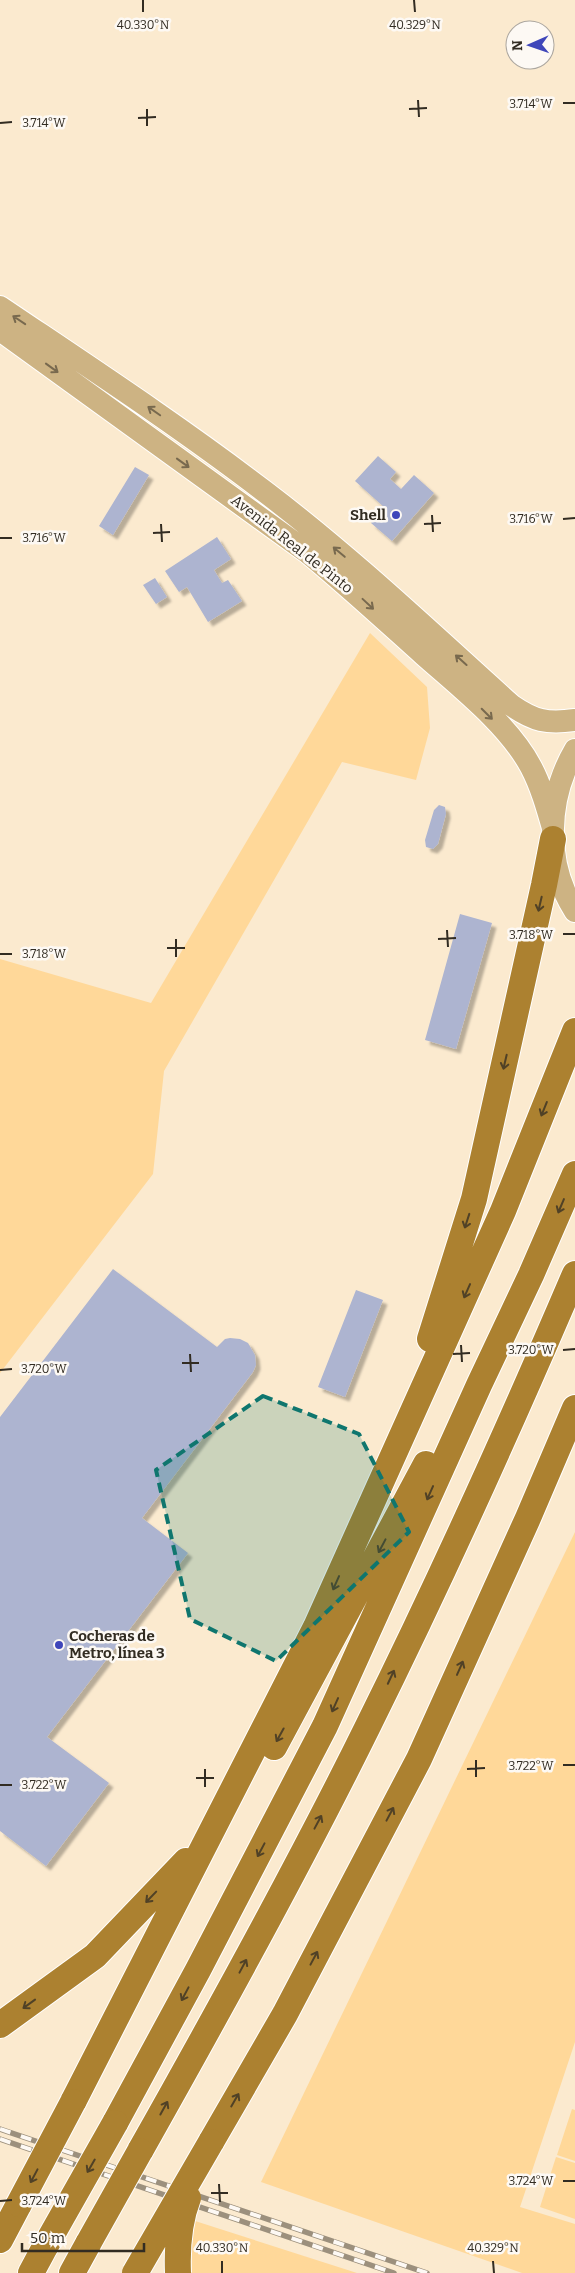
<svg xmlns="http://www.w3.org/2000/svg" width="575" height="2273" font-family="Bitter,serif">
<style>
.green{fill:#ffd899}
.building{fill:#adb4d0;filter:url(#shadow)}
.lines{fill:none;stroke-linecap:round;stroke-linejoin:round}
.major-casing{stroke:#fff;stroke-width:24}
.highway-casing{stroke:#fff;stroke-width:28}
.major{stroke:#cdb383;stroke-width:22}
.highway{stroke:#ac8130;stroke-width:26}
.rail-casing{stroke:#9c907d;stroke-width:5.5}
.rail{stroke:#fdf9f4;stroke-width:4;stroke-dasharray:11;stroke-linecap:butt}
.highway-bridge-casing{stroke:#fff;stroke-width:28;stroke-linecap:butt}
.highway-bridge{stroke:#ac8130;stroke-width:26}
.oneway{stroke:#78694e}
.oneway2{stroke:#504126}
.marked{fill:#0f766e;fill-opacity:0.2;stroke:#0f766e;stroke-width:4;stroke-dasharray:10 6;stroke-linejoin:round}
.ticks{fill:none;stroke:#322c22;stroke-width:2}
.poi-dot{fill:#3f46ba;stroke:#fdf9f4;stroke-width:2}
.labels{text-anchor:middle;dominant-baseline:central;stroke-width:5;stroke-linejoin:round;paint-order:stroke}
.poi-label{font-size:15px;font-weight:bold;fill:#322c22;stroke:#fdf9f4;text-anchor:end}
.street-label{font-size:15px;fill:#322c22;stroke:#fdf9f4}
.ticks-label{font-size:12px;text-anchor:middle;fill:#322c22;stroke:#fdf9f4;stroke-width:5;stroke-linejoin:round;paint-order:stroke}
</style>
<defs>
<filter id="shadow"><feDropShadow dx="4.5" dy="4.5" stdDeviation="1" flood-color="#0004"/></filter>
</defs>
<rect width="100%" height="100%" fill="#fbeacf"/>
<path class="green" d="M370,633L427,687L430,728L416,780L342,762L164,1071L153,1174L0,1373V959L151,1003Z
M575,1532V2042L520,2207L575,2224V2273H522L261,2182Z
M572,2109L575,2110V2161L557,2155Z
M556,2157L575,2163V2219L540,2207Z
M192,2220L357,2273H187Z"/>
<path class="building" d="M378,456L396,472L390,479L401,489L414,475L434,493L392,541L371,523L385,508L355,481Z
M135,467L149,475L113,535L99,526Z
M217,537L231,559L214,570L222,583L228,580L242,601L208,622L187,587L179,592L165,571Z
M155,578L167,597L156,604L143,585Z
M439,805L445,807L446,814L438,844L433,849L426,847L425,840L434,810Z
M460,914L492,923L456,1049L425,1040Z
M113,1269L217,1347L225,1339L230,1338L240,1339L248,1343L255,1355L256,1365L253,1372L142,1518L188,1553L47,1737L109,1783L46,1866L0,1831V1417Z
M356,1290L383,1300L345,1397L318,1387Z"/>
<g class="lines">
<g class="major-casing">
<path id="major" d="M0,307C89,367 179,426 264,491C351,557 430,632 511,705C534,721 547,724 575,720
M0,330L307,552C347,585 385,620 424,655C459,686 509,725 531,767C541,786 547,807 553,828
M575,750C547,798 544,863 575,911"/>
</g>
<g class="highway-casing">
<path id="highway" d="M430,1339L474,1199L544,885L553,839
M274,1747L426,1464
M0,2025L95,1956L186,1861
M73,2102L316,1627L503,1211L575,1031
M115,2123L198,1970L325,1726L479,1385L531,1275L575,1174
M211,2142L285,2014L419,1759L528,1518L575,1408
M140,2151C219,2011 297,1870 368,1726C442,1577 510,1426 575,1274
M0,2240L19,2204
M31,2273L46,2245
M72,2273L89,2242"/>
</g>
<use href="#major" class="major"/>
<use href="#highway" class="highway"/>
<g class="rail-casing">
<path id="rail" d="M0,2129L427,2273
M0,2139L394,2273"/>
</g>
<use href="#rail" class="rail"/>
<g class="highway-bridge-casing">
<path id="highway-bridge" d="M19,2204L73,2102
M89,2242L140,2151
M46,2245L115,2123
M135,2273L211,2142
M178,2273C177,2248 179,2221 188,2198"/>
</g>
<use href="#highway-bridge" class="highway-bridge"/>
</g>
<defs><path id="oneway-shaft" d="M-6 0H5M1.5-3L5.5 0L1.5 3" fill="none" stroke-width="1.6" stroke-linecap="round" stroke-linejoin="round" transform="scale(1.25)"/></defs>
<g class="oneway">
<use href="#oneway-shaft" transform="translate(19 320) rotate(-146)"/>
<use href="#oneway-shaft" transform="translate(52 368) rotate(36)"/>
<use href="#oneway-shaft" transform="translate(154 411) rotate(-145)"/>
<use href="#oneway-shaft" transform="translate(183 463) rotate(36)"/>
<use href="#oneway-shaft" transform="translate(339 552) rotate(-140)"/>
<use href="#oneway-shaft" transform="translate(368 604) rotate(43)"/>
<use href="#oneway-shaft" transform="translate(461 660) rotate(-138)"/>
<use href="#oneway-shaft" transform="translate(487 714) rotate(45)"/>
</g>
<g class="oneway2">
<use href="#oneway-shaft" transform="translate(540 904) rotate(103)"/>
<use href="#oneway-shaft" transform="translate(505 1062) rotate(103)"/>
<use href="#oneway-shaft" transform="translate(544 1109) rotate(112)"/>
<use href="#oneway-shaft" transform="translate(561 1206) rotate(113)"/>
<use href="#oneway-shaft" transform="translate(467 1221) rotate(108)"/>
<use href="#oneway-shaft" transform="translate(467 1291) rotate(114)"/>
<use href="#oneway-shaft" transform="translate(430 1493) rotate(114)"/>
<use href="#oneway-shaft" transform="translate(382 1546) rotate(118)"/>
<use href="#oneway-shaft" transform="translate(336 1583) rotate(114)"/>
<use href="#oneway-shaft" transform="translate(460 1668) rotate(-66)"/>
<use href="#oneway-shaft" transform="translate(391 1677) rotate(-65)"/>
<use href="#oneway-shaft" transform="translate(335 1705) rotate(114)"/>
<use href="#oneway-shaft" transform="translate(280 1735) rotate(119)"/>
<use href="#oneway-shaft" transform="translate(390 1814) rotate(-62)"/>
<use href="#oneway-shaft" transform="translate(318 1822) rotate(-62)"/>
<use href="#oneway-shaft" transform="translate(261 1850) rotate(118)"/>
<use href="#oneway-shaft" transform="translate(151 1897) rotate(134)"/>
<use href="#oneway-shaft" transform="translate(314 1958) rotate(-62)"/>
<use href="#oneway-shaft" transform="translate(243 1966) rotate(-62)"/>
<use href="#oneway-shaft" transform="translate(185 1994) rotate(118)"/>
<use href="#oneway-shaft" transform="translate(29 2004) rotate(144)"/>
<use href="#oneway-shaft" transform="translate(235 2100) rotate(-60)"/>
<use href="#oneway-shaft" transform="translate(164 2108) rotate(-61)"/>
<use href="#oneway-shaft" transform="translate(91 2166) rotate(120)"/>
<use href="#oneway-shaft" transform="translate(34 2176) rotate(118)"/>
</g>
<path class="marked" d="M263,1396L359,1434L409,1532L276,1661L190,1619L156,1470Z"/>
<path class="ticks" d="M143,0V12M414,0L415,12M418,100L419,117M563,103H575M147,109V126M409,109L427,108M138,118L156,117M0,123L12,122M432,515L433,532M563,519L575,518M161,524L162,542M424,524L441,523M153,533L170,532M0,538H12M447,930L448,947M563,934H575M176,939V957M438,939L456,938M167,948H185M0,954H12M461,1345L462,1362M563,1350L575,1349M190,1354L191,1372M453,1354L470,1353M182,1363H199M0,1370L12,1369M476,1760V1777M563,1765H575M205,1769V1787M467,1769L485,1768M196,1778H214M0,1785H12M563,2181H575M219,2184L220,2202M211,2193H228M0,2201L12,2200M222,2261V2273M493,2261L494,2273"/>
<g class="poi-dot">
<circle cx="396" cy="515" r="5"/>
<circle cx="59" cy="1645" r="5"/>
</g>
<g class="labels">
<g class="poi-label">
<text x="386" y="515">Shell</text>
<text x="69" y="1636" text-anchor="start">Cocheras de<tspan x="69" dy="17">Metro, línea 3</tspan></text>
</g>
<g class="street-label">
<text transform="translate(292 544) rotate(38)">Avenida Real de Pinto</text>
</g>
</g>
<g class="ticks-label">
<text x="143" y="29">40.330°N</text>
<text x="415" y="29">40.329°N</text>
<text x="531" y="108">3.714°W</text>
<text x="44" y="127">3.714°W</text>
<text x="531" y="523">3.716°W</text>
<text x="44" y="542">3.716°W</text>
<text x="531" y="939">3.718°W</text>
<text x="44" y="958">3.718°W</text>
<text x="531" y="1354">3.720°W</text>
<text x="44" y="1373">3.720°W</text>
<text x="531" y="1770">3.722°W</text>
<text x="44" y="1789">3.722°W</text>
<text x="531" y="2185">3.724°W</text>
<text x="44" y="2205">3.724°W</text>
<text x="222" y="2252">40.330°N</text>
<text x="493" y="2252">40.329°N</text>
</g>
<g transform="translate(530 45) rotate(268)"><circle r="24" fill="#fdf9f4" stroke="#aca7a0"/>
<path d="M0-4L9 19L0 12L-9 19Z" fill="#3f46ba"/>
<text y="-8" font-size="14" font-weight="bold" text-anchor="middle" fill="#322c22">N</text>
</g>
<path d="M22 2243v8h122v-8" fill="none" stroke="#322c22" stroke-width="2.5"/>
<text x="30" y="2243" font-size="15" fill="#322c22" stroke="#fdf9f4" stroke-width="4" paint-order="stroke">50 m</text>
</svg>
